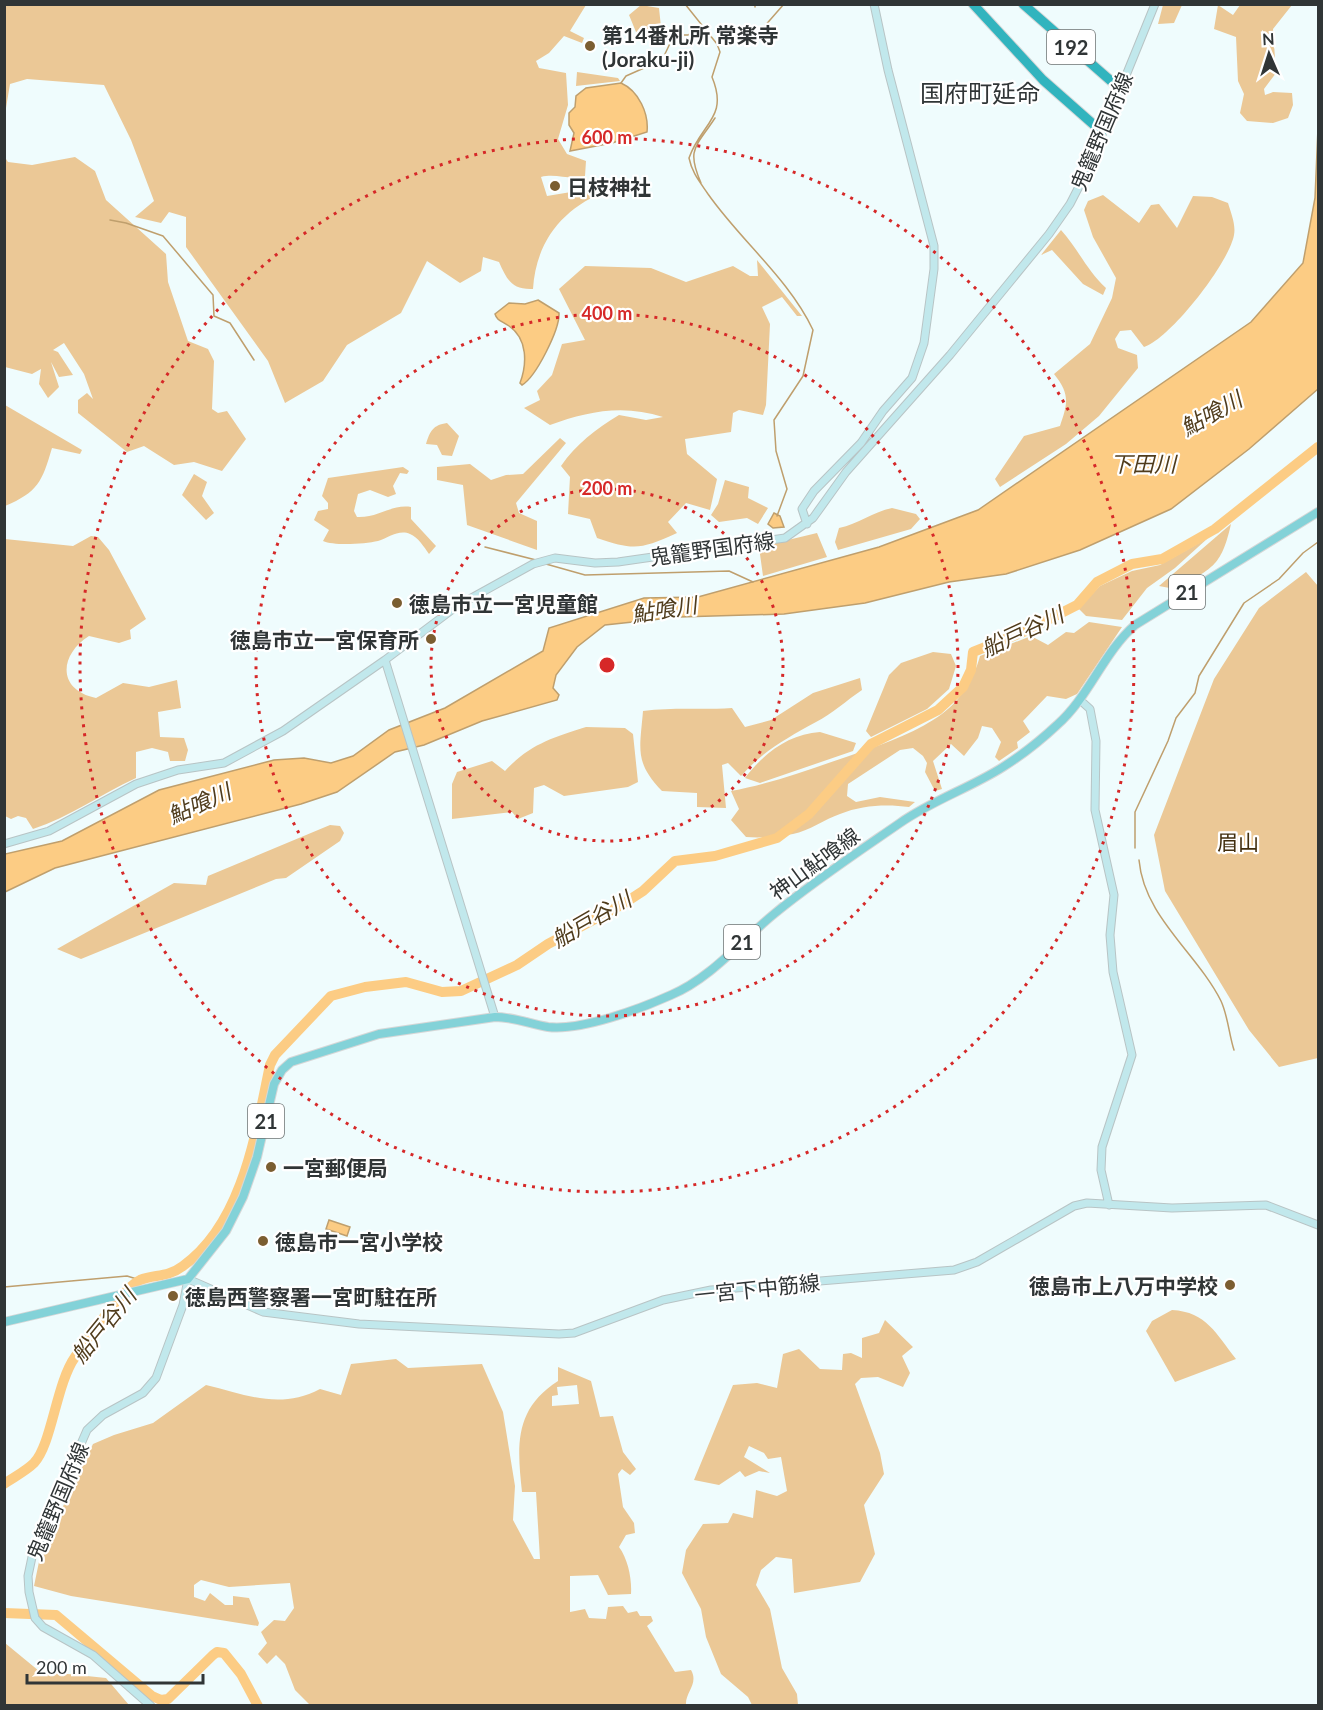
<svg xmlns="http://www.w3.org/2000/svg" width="1323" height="1710" font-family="Lato,'Noto Sans JP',sans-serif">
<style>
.green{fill:#ebc896;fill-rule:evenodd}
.water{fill:#fccc84;stroke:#bf9f6d;stroke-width:1.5}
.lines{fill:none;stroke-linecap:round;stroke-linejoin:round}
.stream{stroke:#bf9f6d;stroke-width:1.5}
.river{stroke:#fccc84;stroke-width:10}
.secondary-casing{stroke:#b8c4c5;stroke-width:9}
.primary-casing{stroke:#d6d7d7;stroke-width:10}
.highway-casing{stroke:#d6d7d7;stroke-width:11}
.secondary{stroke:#c1e8ec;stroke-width:7}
.primary{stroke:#83d2d8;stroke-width:8}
.highway{stroke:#31b4be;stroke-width:9}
.ring{fill:none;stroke:#d62828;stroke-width:3;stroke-dasharray:3 6}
.poi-dot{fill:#7b5e31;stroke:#fff;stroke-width:2}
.labels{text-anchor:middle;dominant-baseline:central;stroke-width:4.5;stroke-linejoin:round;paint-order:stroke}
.shield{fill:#fff;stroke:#6e7272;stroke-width:1.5}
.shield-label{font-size:20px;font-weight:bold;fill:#303536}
.poi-label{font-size:21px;font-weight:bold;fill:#303536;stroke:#fff;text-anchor:start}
.street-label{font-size:21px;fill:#303536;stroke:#fff}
.park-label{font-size:21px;fill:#412e0e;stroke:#fff}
.water-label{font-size:22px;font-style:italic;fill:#503c1c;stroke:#fff}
.quarter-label{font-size:24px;fill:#303536;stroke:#fff}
.centre{fill:#d62828;stroke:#fff;stroke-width:3}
.ring-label{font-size:18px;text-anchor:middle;font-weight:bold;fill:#d62828;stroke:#fff;stroke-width:4.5;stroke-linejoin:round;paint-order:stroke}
</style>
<rect width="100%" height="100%" fill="#effcfd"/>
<path class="green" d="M5,4L586,5L570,31L584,38L582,43L564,36L549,53L536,61L539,68L566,73L568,105L558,139L567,154L586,161L585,176C570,181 557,173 541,177L547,196L607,186L609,190C564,207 536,240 533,289C512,290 507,280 499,262L483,257L481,271L460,283L427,261L401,313L347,345L323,381L285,403L268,361L186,247V217L169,212L161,223L135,217L154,201L131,140L104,85L27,79L10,84L5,114Z
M641,5L659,8L661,27L636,32L629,15Z
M1163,5H1182L1174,23L1158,24Z
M1218,5L1233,15L1240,5H1292L1273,29L1276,73L1264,89L1265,95L1273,92L1292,93L1293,105L1288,118L1273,123L1247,121L1240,113L1244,94L1238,81L1236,37L1214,29Z
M577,72L618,78L620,81L576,86Z
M4,156L8,162L32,165L75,157L95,171L106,200L166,254L168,282L188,341L208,349L214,361L212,409L218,413L227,411L246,439L222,471L194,462L174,465L144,446L127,452L78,413V400L87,393L93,399L84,374L64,343L53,350L58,352L73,375L59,377L51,362L59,387L48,398L39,384L41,369L32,374L5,367Z
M1103,195L1139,223L1151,205L1159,204L1177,228L1193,196L1212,197L1228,203C1231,213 1236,225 1234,235C1229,263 1170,339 1144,347L1131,330L1120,331L1115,339L1118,348L1137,355L1138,368L1099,416L1066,444L1000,487L995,479L1024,436L1060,426C1068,403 1070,394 1054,374L1090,344L1112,298L1116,278L1093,237L1084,210L1088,201Z
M1061,230C1078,249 1088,272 1106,288L1103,295L1083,284L1052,250L1041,255Z
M757,260L802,316H797L782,297L762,307L770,324L766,405L763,415L739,410L733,413L731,432L685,439L687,454L717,479L710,510L686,503L668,522L677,533C641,549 635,551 597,538L590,519L568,514L570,477L561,466C576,444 596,429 619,415L646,420L663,417C624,404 587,411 550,425L524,408L540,400L537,391L552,375L562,344L585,340L559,289L585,266L651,268L686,282L733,266L750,276H758Z
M5,405L82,450L80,454L52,448C42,482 38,492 5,506Z
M447,423L459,436L452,456L442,455L437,445L426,444C430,431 433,425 447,423Z
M560,438L566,443L516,503L519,513L537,521V550L467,525L463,485L437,480V467L470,464L491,480L506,475L523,474Z
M403,467L409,471L407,474L400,473L393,486L396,494L388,497L370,490L358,494L354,511L357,517C379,518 391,504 411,507V519L436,546L429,554C424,547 418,537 410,534C399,529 388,538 378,541C365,544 334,546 323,541L329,530L314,520L318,511L328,509V503L322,496L328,478Z
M194,474L207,482L202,496L214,513L206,520L182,495Z
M725,480L749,487L748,498L768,508L758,524L747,518L719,522L711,515L718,504Z
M892,508L916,514L920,519L911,529L838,550L835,542L839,528C858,524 873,512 892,508Z
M1231,524C1221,568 1212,568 1175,589L1159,586Z
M817,533L827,557L763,576L759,547Z
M91,536L98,537L109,550L146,619L130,630L131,639L119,643L89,636C59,655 57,690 96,698L123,683L149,687L177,680L181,708L158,712L160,737L184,738L188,750L185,761H170L168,752L152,748L136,752V778C101,794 70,817 33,829L26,818L18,816L11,819L5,816V539L73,546Z
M1208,538L1175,568L1147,588L1122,620L1086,616L1078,608L1100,586L1132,571L1160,565Z
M1306,572L1318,586V1058L1279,1067L1249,1030L1165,891L1154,835L1214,679L1259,608Z
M1089,622L1122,627L1077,694L1066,699L1047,696L1023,721L1030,732L1017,742L1018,748L999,761L995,757L1001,742L992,728L982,726L978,738L964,756L951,744L933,761L942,789L935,791L925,772L927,763L923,756L913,748L900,750L848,784L847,796L856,802L880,797L915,802L909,807C887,804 862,805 840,814C825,819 809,831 793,834C778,837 761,838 746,837L731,820L739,809L731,791C771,784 810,769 849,756C877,746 908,736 933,720C957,706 973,682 980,656L1031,636L1048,645L1066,632L1074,633Z
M933,652L951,654L956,666L949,689L927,709L871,737L866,731L889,675L901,663Z
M860,678L862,690C847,700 832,714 816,722C787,738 763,751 741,776L728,763L722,765L726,808L697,807V793L662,791C634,762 640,749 643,711C673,707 701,710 732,708L745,727L771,720L813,693Z
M586,727L625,728L633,734L638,782L628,787L564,796L544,785L534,788L533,813L518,819L512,812L452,819V784L457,772L492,761L505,771C530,744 552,738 586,727Z
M820,732L856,743L853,751L760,783L745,778C764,753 789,734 820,732Z
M330,825L340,826L344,833L340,841L286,878L276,879L81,959L57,949L174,883L206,885L208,876Z
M1172,1310C1207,1312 1216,1334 1236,1359L1175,1382L1146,1331L1152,1321Z
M885,1320L913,1347L902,1356L910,1373L903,1387L878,1377L861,1378L855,1384L880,1453L884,1474L864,1505L875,1554L860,1582L794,1593L792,1559L776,1557L761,1570L756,1585L770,1609L782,1668L797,1694L798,1705H752L748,1697L721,1674L706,1637L701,1609L682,1573L686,1550L703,1524L728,1523L733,1513L753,1518L756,1490L777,1496L787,1491L781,1457L768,1459L764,1453L749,1446L744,1457L770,1473L759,1471L745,1477L740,1471L719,1485L694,1480L733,1385L757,1383L777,1388L783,1354L799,1349L820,1369L842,1370L843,1354L851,1353L862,1358V1338L879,1333Z
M396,1359L408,1368L482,1364L503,1412L515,1486L513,1520L534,1559H540L536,1492H522C517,1446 514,1409 558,1381V1367L591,1381L600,1417L613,1416L623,1452L636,1469L630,1475L622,1469L618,1474L623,1507L634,1523L635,1533L626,1535L619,1547C628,1559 632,1579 631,1594L608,1595L598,1575L570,1576V1612L585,1609L589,1618L606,1619L608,1607L623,1606L628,1613L637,1611L640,1616H651L653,1621L647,1626L675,1672L691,1670C699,1684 685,1692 686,1705H310L295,1690L285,1664L276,1655L267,1664L258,1654L267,1643L261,1632L274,1620L285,1621L294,1608L290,1583L229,1587L201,1580L194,1585V1597L205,1601L210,1593L225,1605H233V1596L249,1598L259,1623L258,1626L71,1596L34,1586L41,1552L93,1444L114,1435L153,1423L206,1385C247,1395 280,1410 320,1389L341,1395L351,1364ZM577,1385L579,1404L552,1406V1396L558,1395L557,1387Z
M5,1643L39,1671L106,1678L129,1705H5Z"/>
<path class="water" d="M621,83C639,91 649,114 647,132L612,143L570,151L574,133L569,125V113L575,107L576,96L586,88Z
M1318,128V389L1249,449L1171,509L1080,550L1006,574L949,582L865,603L784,614L679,617L605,625L577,647L556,675L553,688L559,695L557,700L482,721L424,745L395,752L337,792L301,804L55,868L5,892V854L62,841L159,790L274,760L304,758L331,763L353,756L389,730L445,708L543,651L549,628L644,598L698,597L879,547L978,510L1251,322L1303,263L1315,198Z
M538,300L559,313C560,329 536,377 522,385L520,383C527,364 528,339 509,326C502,321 497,321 495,314L509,303L525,304Z
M774,513L780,516L784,527L773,528L768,524Z
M329,1220L350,1227L347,1236L326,1229Z"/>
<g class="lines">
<path class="stream" d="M685,4L717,44L720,52L712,77C729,118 701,123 689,158C692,173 700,182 708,194C741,241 789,279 813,330L803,376L774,420L776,451L787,489L777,516
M755,4V7
M762,35L763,28L784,4
M664,56L674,35H688L704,27
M621,83L626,76L644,68
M701,183C686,149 696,147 715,118
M110,220L126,223L163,236L213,295L214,316L230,323L254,360
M485,547L536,560
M546,564L585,575L729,571L753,582
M1135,848V812L1168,741L1176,718L1195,693L1199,676L1244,603L1279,579L1303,553L1318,542
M1139,860C1144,917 1197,953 1221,1001C1228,1016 1229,1035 1234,1050
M4,1287L127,1276L140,1280"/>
<path class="river" d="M4,1484C14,1477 26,1471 34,1463C52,1444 56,1384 75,1357C86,1341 124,1287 140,1280C155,1274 167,1278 183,1266C243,1223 256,1132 270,1065L275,1055L331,996L365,987L406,982L442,992L461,991L517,965L548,944L623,904L643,891L675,861L715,856L777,838L809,814L871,744L938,710L963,687L971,670L973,652L1028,630L1077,605L1097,582L1132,564L1162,559L1215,529L1318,447
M4,1613L56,1615L152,1696L161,1700L168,1699L213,1655L217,1652L224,1653L241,1674L258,1706"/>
<g class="secondary-casing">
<path id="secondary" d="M807,524L802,509L814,491L861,443L883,411L912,378L924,343L934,269V246L888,70L874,4
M1080,700L1090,709L1096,741L1095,810L1114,895L1110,935L1113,972L1132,1055L1102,1147L1101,1170L1109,1205
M4,844L49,831L136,784L178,770L224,763L283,731L385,660
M495,1017L385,660L457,606L533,564L555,558L595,563L618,562L785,538L813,518L846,472L950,355L1049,234L1070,204L1088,169L1155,4
M151,1706L93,1655L43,1627L35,1618L29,1592L28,1576L32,1557L87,1430L103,1415L143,1393L156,1378L183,1305L188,1279L263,1312L359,1324L559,1334L574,1333L663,1300L711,1290L954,1270L977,1262L1074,1206L1087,1203L1172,1208L1266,1205L1318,1225"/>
</g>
<g class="primary-casing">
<path id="primary" d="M4,1322L188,1279L226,1231L243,1197L257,1157L274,1084L282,1070L291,1062L379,1034L495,1017C514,1017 530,1024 548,1027C581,1031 640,1009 671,995C711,978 741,941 774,914C814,881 858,852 900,823C933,800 970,788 1003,767C1022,755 1041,740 1057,725C1089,697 1103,653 1135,625L1318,512"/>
</g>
<g class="highway-casing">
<path id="highway" d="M973,4L1043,80L1102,132
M1023,4L1119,88"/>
</g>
<use href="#secondary" class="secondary"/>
<use href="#primary" class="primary"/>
<use href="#highway" class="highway"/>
</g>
<g class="ring">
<circle cx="607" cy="665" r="176"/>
<circle cx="607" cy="665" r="351"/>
<circle cx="607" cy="665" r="527"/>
</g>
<g class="poi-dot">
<circle cx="590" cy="46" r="6"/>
<circle cx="555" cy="186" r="6"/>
<circle cx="397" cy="603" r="6"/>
<circle cx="431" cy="639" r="6"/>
<circle cx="271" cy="1167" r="6"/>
<circle cx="263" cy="1241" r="6"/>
<circle cx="1230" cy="1285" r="6"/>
<circle cx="173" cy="1296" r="6"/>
</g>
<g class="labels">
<g class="shield">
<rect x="1047" y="30" width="48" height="34" rx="4.5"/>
<rect x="1169" y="575" width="36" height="34" rx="4.5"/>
<rect x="724" y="925" width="36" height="34" rx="4.5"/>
<rect x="248" y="1104" width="36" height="34" rx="4.5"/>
</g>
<g class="shield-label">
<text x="1071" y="47">192</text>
<text x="1187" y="592">21</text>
<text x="742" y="942">21</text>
<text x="266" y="1121">21</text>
</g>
<g class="poi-label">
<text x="602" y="34">第14番札所 常楽寺<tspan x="602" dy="24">(Joraku-ji)</tspan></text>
<text x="567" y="186">日枝神社</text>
<text x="409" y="603">徳島市立一宮児童館</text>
<text x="419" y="639" text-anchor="end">徳島市立一宮保育所</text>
<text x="283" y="1167">一宮郵便局</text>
<text x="275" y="1241">徳島市一宮小学校</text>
<text x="1218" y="1285" text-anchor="end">徳島市上八万中学校</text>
<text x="185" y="1296">徳島西警察署一宮町駐在所</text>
</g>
<g class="street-label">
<text transform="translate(1101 131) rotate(-67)">鬼籠野国府線</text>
<text transform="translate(712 548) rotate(-8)">鬼籠野国府線</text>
<text transform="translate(814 863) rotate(-36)">神山鮎喰線</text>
<text transform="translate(757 1288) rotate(-6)">一宮下中筋線</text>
<text transform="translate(57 1501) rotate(-67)">鬼籠野国府線</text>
</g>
<g class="park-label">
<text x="1238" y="841">眉山</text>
</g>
<g class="water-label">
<text transform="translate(1211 413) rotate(-29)">鮎喰川</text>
<text x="1143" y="463">下田川</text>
<text transform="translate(664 609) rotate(-9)">鮎喰川</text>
<text transform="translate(1022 631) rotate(-25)">船戸谷川</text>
<text transform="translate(199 803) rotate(-24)">鮎喰川</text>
<text transform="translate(591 919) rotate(-30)">船戸谷川</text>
<text transform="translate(103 1325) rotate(-51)">船戸谷川</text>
</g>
<g class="quarter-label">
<text x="980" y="92">国府町延命</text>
</g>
</g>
<circle cx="607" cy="665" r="9" class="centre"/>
<g class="ring-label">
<text x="607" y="144">600 m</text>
<text x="607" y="320">400 m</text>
<text x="607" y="495">200 m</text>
</g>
<rect width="1323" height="1710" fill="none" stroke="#303536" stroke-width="12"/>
<g transform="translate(1269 54) rotate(357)" stroke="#ffffff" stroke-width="4.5" paint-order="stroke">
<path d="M0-4.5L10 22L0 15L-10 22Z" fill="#303536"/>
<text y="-9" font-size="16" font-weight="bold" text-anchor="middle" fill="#303536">N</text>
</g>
<path d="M27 1674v9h176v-9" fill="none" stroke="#303536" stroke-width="3"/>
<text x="36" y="1674" font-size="18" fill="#303536" stroke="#ffffff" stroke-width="4.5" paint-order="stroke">200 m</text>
</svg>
